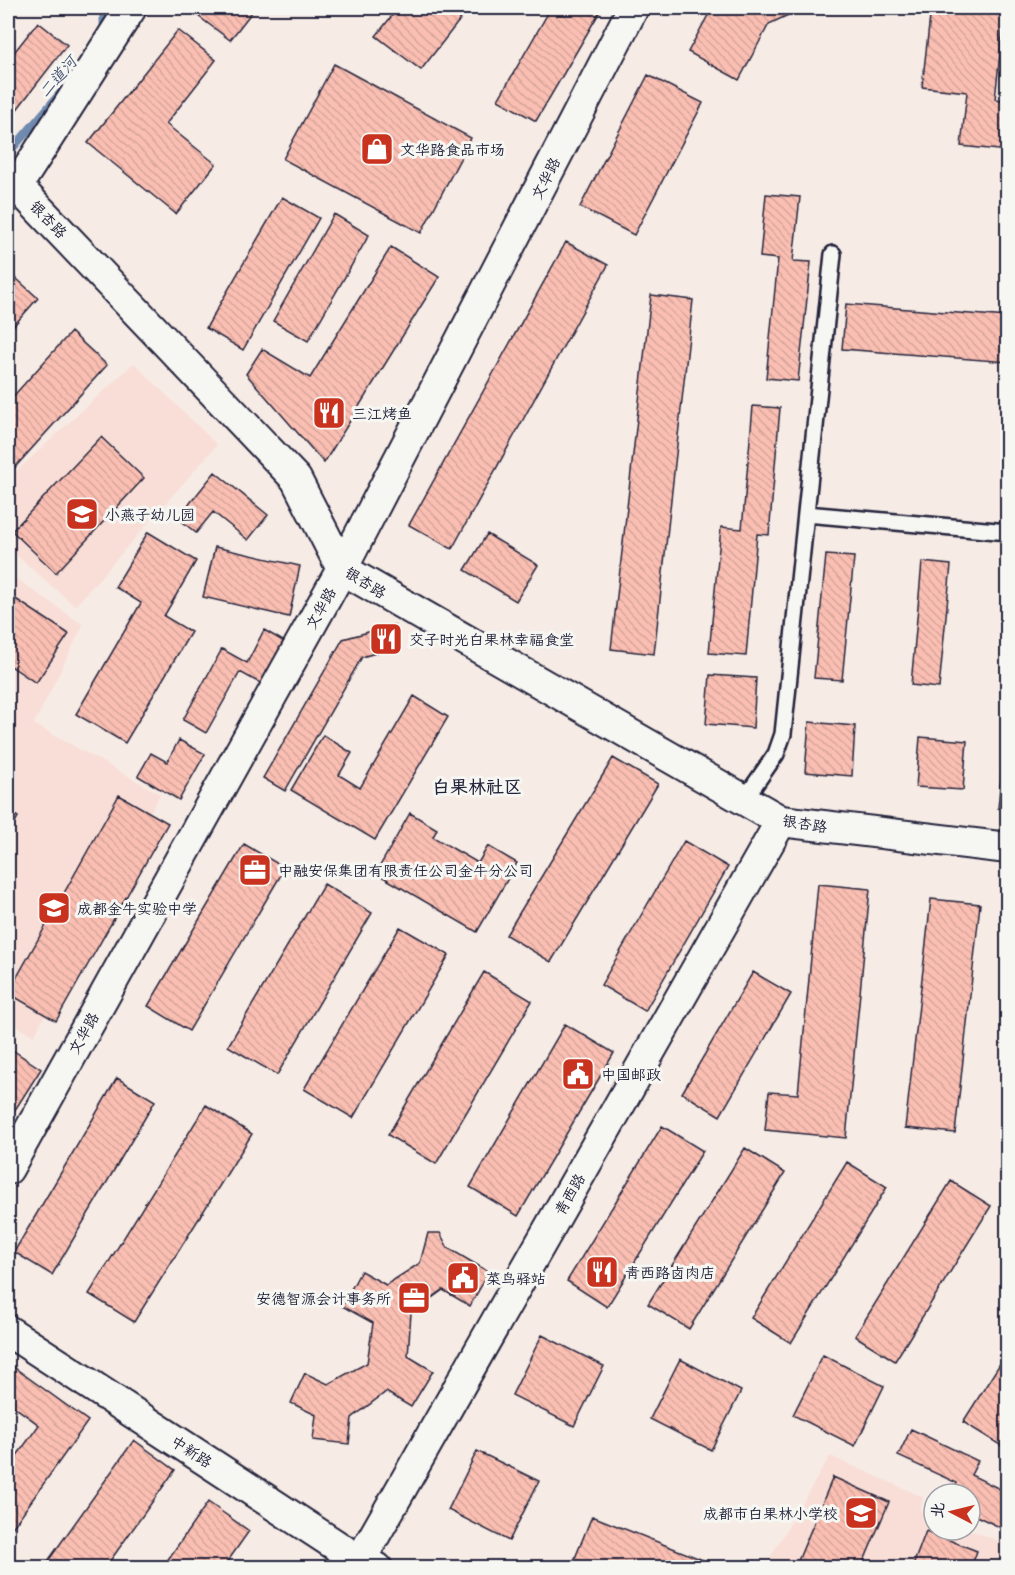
<svg xmlns="http://www.w3.org/2000/svg" width="1015" height="1575" font-family="Mali,'LXGW WenKai TC',sans-serif">
<style>
.built{fill:#f8ded6}
.lines{fill:none;stroke-linecap:round;stroke-linejoin:round}
.stream{stroke:#6e8aaf;stroke-width:8}
.building{fill:url(#building-back-hatch);stroke:#22223b;stroke-width:1.5}
.lane-casing{stroke:#22223b;stroke-width:20}
.street-casing{stroke:#22223b;stroke-width:34}
.lane{stroke:#f6f6f2;stroke-width:15}
.street{stroke:#f6f6f2;stroke-width:30}
.labels{text-anchor:middle;dominant-baseline:central;stroke-width:6;stroke-linejoin:round;paint-order:stroke}
.poi-label{font-size:15px;fill:#22223b;stroke:#f6f6f2;text-anchor:start}
.street-label{font-size:15px;fill:#22223b;stroke:#f6f6f2}
.water-label{font-size:16px;font-style:italic;fill:#485675;stroke:#f6f6f2}
.quarter-label{font-size:18px;font-weight:bold;fill:#22223b;stroke:#f6f6f2}
</style>
<defs>
<pattern id="building-back-hatch" width="6" height="6" patternUnits="userSpaceOnUse" patternTransform="scale(1.5)"><rect width="6" height="6" fill="#fabfb2"/><path d="M-1 5l2 2M0 0l6 6M5-1l2 2" fill="none" stroke="#d6a49a"/></pattern>
</defs>
<rect width="100%" height="100%" fill="#f7ebe5"/>
<filter id="ink" filterUnits="userSpaceOnUse"><feTurbulence type="fractalNoise" baseFrequency=".0167" numOctaves="2"/><feDisplacementMap in="SourceGraphic" scale="12" xChannelSelector="R" yChannelSelector="G"/><feConvolveMatrix kernelMatrix="1 2 1 2 8 2 1 2 1" color-interpolation-filters="sRGB"/></filter>
<g filter="url(#ink)">
<path class="built" d="M134,363L217,445L75,606L8,548V479Z
M8,573L83,625L34,724L160,794L34,1036L8,1021Z
M830,1456L923,1497L920,1510L934,1516V1530H970L1007,1544V1567L766,1568L770,1558Z"/>
<g class="lines">
<path class="stream" d="M103,8L104,33
M8,154L61,92"/>
</g>
<path class="building" d="M192,8H255L230,40L190,10Z
M398,8H469L421,70L376,36Z
M551,8H602L536,121L498,100Z
M712,8H803L769,24L739,80L688,52Z
M931,8H1005L995,99L1008,101V151L961,146L967,92L922,87Z
M38,22L67,45L8,121V60Z
M178,30L216,60L166,124L216,164L176,214L88,143Z
M334,64L471,138L421,233L283,159Z
M648,75L703,103L634,235L580,207Z
M766,194L800,197L793,261L811,262L798,381L766,378L778,259L760,257Z
M282,197L319,218L243,350L206,328Z
M334,214L369,235L308,341L273,321Z
M566,242L608,265L452,549L409,525Z
M391,247L439,277L324,463L246,374L262,349L310,378Z
M8,271L38,298L8,332Z
M651,295L693,300L654,654L611,649Z
M846,304L1008,317V362L842,349Z
M71,332L107,365L8,475V402Z
M753,406L780,408L769,535L757,534L746,656L709,653L721,527L742,529Z
M101,437L144,478L56,573L12,531Z
M215,472L268,515L248,540L213,512L196,533L178,518Z
M148,532L196,561L164,616L191,632L125,743L76,714L141,603L115,587Z
M487,534L538,565L516,601L465,570Z
M215,547L300,566L289,617L203,597Z
M826,555L854,557L842,680L814,678Z
M922,562L951,565L939,688L911,685Z
M8,594L69,634L36,683L8,664Z
M394,625L400,646L362,657L285,791L263,778L343,639Z
M264,630L290,645L267,687L240,672L206,733L183,720L222,649L247,663Z
M710,675L756,678L753,728L706,724Z
M414,696L448,717L375,840L291,790L323,735L352,753L339,775L360,788Z
M1008,708V809L998,808Z
M809,722L855,726L852,776L805,772Z
M920,737L967,741L963,790L916,787Z
M179,740L205,754L179,800L138,776L151,753L167,762Z
M613,758L658,784L551,962L506,935Z
M119,795L168,823L56,1021L8,993Z
M8,811L18,817L8,835Z
M410,813L437,829L433,837L478,863L488,846L517,863L477,932L376,873Z
M684,841L728,867L645,1011L601,985Z
M244,844L285,868L189,1031L148,1006Z
M324,884L372,913L277,1075L228,1046Z
M818,884L870,889L846,1138L765,1130L769,1092L798,1094Z
M931,899L980,904L955,1133L905,1128Z
M400,927L449,955L353,1118L304,1089Z
M484,972L532,1001L436,1164L388,1135Z
M753,972L791,994L720,1116L682,1093Z
M565,1024L614,1053L518,1216L470,1187Z
M8,1047L41,1069L8,1121Z
M117,1078L155,1101L52,1275L14,1252Z
M206,1105L252,1134L134,1322L89,1294Z
M662,1126L703,1151L607,1307L567,1281Z
M745,1148L785,1173L689,1329L648,1304Z
M847,1162L887,1187L791,1343L751,1318Z
M951,1181L991,1206L895,1361L855,1336Z
M428,1233H440L448,1248L489,1272L470,1306L443,1290L411,1313L408,1356L433,1371L411,1407L386,1392L352,1418L349,1444L313,1440L316,1415L291,1403L305,1373L328,1384L367,1363L373,1323L342,1306L361,1271L386,1285L420,1263Z
M542,1335L604,1366L574,1426L512,1395Z
M1008,1351V1450L963,1422Z
M823,1355L884,1386L855,1446L793,1415Z
M680,1359L741,1391L711,1450L650,1419Z
M8,1363L88,1421L8,1534V1468L39,1425L8,1402Z
M911,1429L978,1461L971,1475L1008,1493V1531L970,1513V1494H952L957,1483L898,1456Z
M134,1440L175,1470L105,1568H43Z
M477,1451L539,1481L509,1541L448,1510Z
M833,1477L889,1502L861,1568H795Z
M208,1502L249,1531L223,1568H162Z
M592,1516L723,1568H571Z
M926,1531L977,1551L971,1568H912Z"/>
<g class="lines">
<g class="lane-casing">
<path id="lane" d="M806,514L1008,532
M744,800L776,754L783,734L833,254"/>
</g>
<g class="street-casing">
<path id="street" d="M131,8L17,186L296,479L342,569L781,821L1008,848
M8,1169L342,569L633,8
M8,1331L360,1561L377,1568
M358,1568L360,1561L781,821"/>
</g>
<use href="#lane" class="lane"/>
<use href="#street" class="street"/>
</g>
</g>
<defs>
<g id="shop-square" transform="scale(1.725)"><rect x="-9" y="-9" width="18" height="18" rx="4" fill="#c8321e" stroke="#f6f6f2"/><path d="M-5-2.5h2.3a2.7 3.5 0 0 1 5.4 0H5L5.5 6h-11ZM-1.5-2.5h3a1.5 2.3 0 0 0-3 0Z" fill="#fff"/></g>
<g id="restaurant-square" transform="scale(1.725)"><rect x="-9" y="-9" width="18" height="18" rx="4" fill="#c8321e" stroke="#f6f6f2"/><path d="M-5-6h1v4h1v-4h1v4h1v-4h1v5L-1.5 .5V6h-2V.5L-5-1ZM5-6V6H3V1.5H1.5Q1.5-4 5-6Z" fill="#fff"/></g>
<g id="school-square" transform="scale(1.725)"><rect x="-9" y="-9" width="18" height="18" rx="4" fill="#c8321e" stroke="#f6f6f2"/><path d="M0-5L7-2L0 1L-7-2ZM-4 1L0 2.5L4 1V4Q0 6-4 4Z" fill="#fff"/></g>
<g id="office-square" transform="scale(1.725)"><rect x="-9" y="-9" width="18" height="18" rx="4" fill="#c8321e" stroke="#f6f6f2"/><path d="M-6-3h4V-5.5h4V-3h4V5H-6ZM-1-4.5V-3h2v-1.5ZM-6 0V1H6V0Z" fill="#fff"/></g>
<g id="civic-square" transform="scale(1.725)"><rect x="-9" y="-9" width="18" height="18" rx="4" fill="#c8321e" stroke="#f6f6f2"/><path d="M-.6-6.5H3V-4.5H.6V-3L4-1V1h2V6H-6V1h2V-1L-.6-3ZM-1.2 2.5V6h2.4V2.5Z" fill="#fff"/></g>
</defs>
<g fill-rule="evenodd">
<use href="#shop-square" x="377" y="149"/>
<use href="#restaurant-square" x="329" y="413"/>
<use href="#school-square" x="82" y="514"/>
<use href="#restaurant-square" x="386" y="639"/>
<use href="#office-square" x="255" y="870"/>
<use href="#school-square" x="54" y="908"/>
<use href="#civic-square" x="578" y="1074"/>
<use href="#restaurant-square" x="602" y="1272"/>
<use href="#civic-square" x="463" y="1278"/>
<use href="#office-square" x="414" y="1298"/>
<use href="#school-square" x="861" y="1513"/>
</g>
<g class="labels">
<g class="poi-label">
<text x="400" y="149">文华路食品市场</text>
<text x="352" y="413">三江烤鱼</text>
<text x="105" y="514">小燕子幼儿园</text>
<text x="409" y="639">交子时光白果林幸福食堂</text>
<text x="278" y="870">中融安保集团有限责任公司金牛分公司</text>
<text x="77" y="908">成都金牛实验中学</text>
<text x="601" y="1074">中国邮政</text>
<text x="625" y="1272">青西路卤肉店</text>
<text x="486" y="1278">菜鸟驿站</text>
<text x="391" y="1298" text-anchor="end">安德智源会计事务所</text>
<text x="838" y="1513" text-anchor="end">成都市白果林小学校</text>
</g>
<g class="street-label">
<text transform="translate(545 178) rotate(-63)">文华路</text>
<text transform="translate(49 219) rotate(46)">银杏路</text>
<text transform="translate(366 582) rotate(32)">银杏路</text>
<text transform="translate(320 608) rotate(-61)">文华路</text>
<text transform="translate(805 823) rotate(9)">银杏路</text>
<text transform="translate(83 1033) rotate(-61)">文华路</text>
<text transform="translate(569 1194) rotate(-60)">青西路</text>
<text transform="translate(192 1451) rotate(33)">中新路</text>
</g>
<g class="water-label">
<text transform="translate(57 76) rotate(-49)">二道河</text>
</g>
<g class="quarter-label">
<text x="477" y="786">白果林社区</text>
</g>
</g>
<rect width="1015" height="1575" fill="none" stroke="#f6f6f2" stroke-width="30"/>
<rect x="15" y="15" width="985" height="1545" fill="none" stroke="#22223b" stroke-width="2" filter="url(#ink)"/>
<g transform="translate(952 1512) rotate(277)"><circle r="28" fill="#f6f6f2" stroke="#a1a1a9" stroke-width="1.5"/>
<path d="M0-4.5L10 22L0 15L-10 22Z" fill="#c8321e"/>
<text y="-9" font-size="16" font-weight="bold" text-anchor="middle" fill="#22223b">北</text>
</g>
</svg>
